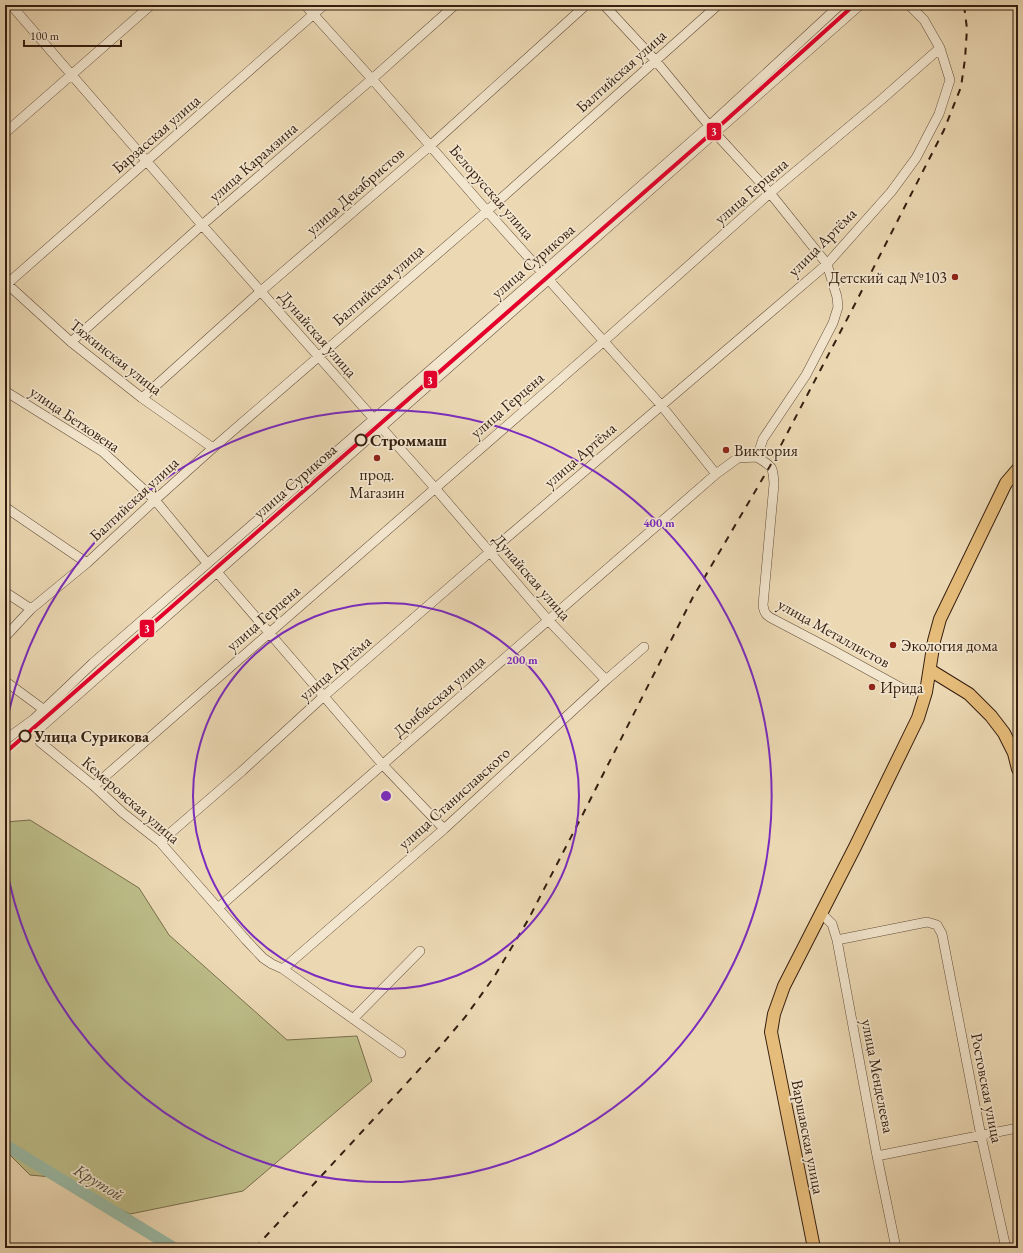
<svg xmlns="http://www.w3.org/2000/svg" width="1023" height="1253" font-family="'EB Garamond',serif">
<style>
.green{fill:#bdbe89;stroke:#796e4c}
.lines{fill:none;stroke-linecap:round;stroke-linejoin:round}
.river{stroke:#9abba7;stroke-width:12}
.minor-casing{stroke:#634d39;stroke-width:10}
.major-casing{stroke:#351e10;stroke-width:14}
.minor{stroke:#f3e6ce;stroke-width:9}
.major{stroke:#e6bc7a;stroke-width:12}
.rail{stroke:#351e10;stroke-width:2;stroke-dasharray:7 7;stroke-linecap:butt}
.tram-1-casing{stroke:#f3e6ce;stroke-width:7}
.tram-1{stroke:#e4002b;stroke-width:4}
.ring{fill:none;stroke:#7b2cbf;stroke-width:2}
.poi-dot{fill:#8f2418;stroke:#f3e6ce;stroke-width:1.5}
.stop-dot{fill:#f3e6ce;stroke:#351e10;stroke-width:2}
.labels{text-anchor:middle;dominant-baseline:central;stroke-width:3.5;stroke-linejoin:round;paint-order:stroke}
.street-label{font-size:16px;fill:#351e10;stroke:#f3e6ce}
.poi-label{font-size:16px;fill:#351e10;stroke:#f3e6ce;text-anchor:start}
.stop-label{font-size:16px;font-weight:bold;fill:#351e10;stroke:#f3e6ce;text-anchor:start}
.water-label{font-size:17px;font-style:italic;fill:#534d3d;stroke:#f3e6ce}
.centre{fill:#7b2cbf;stroke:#f3e6ce;stroke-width:2}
.ring-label{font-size:12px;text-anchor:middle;font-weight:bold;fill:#7b2cbf;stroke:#f3e6ce;stroke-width:3.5;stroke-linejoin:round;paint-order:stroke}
.line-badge{stroke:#f3e6ce;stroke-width:1.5}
.badge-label{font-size:11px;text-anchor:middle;font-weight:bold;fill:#fff}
</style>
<rect width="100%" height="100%" fill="#ecd9b4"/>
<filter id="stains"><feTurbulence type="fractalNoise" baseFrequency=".005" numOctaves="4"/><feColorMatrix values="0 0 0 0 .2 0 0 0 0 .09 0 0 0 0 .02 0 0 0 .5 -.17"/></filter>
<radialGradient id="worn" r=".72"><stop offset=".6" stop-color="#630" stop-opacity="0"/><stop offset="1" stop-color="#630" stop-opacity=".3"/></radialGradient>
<path class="green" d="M30,820L139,888L169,935L287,1040L357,1036L372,1081L243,1191L130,1214L51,1177L30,1175L5,1150V822Z"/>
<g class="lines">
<path class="river" d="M5,1145L174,1248"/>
<g class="minor-casing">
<path id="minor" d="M11,5L202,225L435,488L548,620L606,680
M305,5L372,79L487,211L661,405L716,474
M604,5L655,60L716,134L770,193L827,264L837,297L838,307L833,323L806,375L763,439L757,457
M5,133L151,5
M5,282L71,342L142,398L213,448
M7,284L324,5
M71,342L202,225L372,79L455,5
M5,391L103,452L155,500L207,563
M142,398L261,291L431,145L586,5
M757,457C772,467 773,465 774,484L763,605C764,614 767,616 775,620L834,651L903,689L926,692
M5,507L87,563
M216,571L383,765L444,829
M5,592L31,609
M5,637L31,609L87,563L155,500L213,448L487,211L718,5
M5,681L43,709
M36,723L40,728V742L94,786L123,813L160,842L246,940L263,958L272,964L283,969L401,1053
M40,728C312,485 588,247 860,5
M5,740L34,719L93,663L543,272L709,126L840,5
M94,786L604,341L770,193L881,100L940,48
M160,842L242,771L324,696L490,552L827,264L891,192L916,158L939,114L950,80L940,48L924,20L909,5
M218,908L716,474L738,458L757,457
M822,914L832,924L837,940L877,1156L896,1248
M837,940L927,922L937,925L942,934L981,1136L1006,1248
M283,969L444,829L606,680L644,647
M353,1019L420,951
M877,1156L1018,1128"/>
</g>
<g class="major-casing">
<path id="major" d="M930,670L969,694L991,716L1004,733L1014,753L1018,769
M814,1248L771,1032L774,1014L784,986L855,847L918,718L926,692L934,641L940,619L1006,483L1018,469"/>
</g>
<use href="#minor" class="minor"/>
<use href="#major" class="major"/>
<path class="rail" d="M255,1248L439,1048L466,1016L494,977L528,920L584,812L693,597L770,466L855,304L944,130L961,87L965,59L967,29L964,5"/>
<g class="tram-1-casing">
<path id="tram-1" d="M5,753L714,131L854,5"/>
</g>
<use href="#tram-1" class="tram-1"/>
</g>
<g class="ring">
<circle cx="386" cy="796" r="193"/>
<path d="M5 732A386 386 0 1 1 5 860"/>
</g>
<g class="poi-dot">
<circle cx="955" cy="277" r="4"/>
<circle cx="726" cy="450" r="4"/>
<circle cx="377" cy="458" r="4"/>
<circle cx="893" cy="645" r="4"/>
<circle cx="872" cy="687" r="4"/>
</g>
<g class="stop-dot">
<circle cx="361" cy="440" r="5.5"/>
<circle cx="25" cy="736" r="5.5"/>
</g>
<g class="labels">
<g class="street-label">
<text transform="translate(621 71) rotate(-42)">Балтийская улица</text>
<text transform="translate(156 134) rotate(-41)">Барзасская улица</text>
<text transform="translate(253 162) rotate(-41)">улица Карамзина</text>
<text transform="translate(355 191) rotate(-41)">улица Декабристов</text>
<text transform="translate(751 191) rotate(-41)">улица Герцена</text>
<text transform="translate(492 192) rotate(49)">Белорусская улица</text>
<text transform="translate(822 242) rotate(-45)">улица Артёма</text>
<text transform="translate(533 261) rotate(-41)">улица Сурикова</text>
<text transform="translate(378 285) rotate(-41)">Балтийская улица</text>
<text transform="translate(318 334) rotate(49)">Дунайская улица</text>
<text transform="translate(116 357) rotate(38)">Тяжинская улица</text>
<text transform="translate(507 405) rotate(-41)">улица Герцена</text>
<text transform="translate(75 419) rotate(34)">улица Бетховена</text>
<text transform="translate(580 455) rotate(-41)">улица Артёма</text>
<text transform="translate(295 481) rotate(-41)">улица Сурикова</text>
<text transform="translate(134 499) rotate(-43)">Балтийская улица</text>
<text transform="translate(532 577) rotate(49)">Дунайская улица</text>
<text transform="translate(263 618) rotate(-41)">улица Герцена</text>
<text transform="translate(834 633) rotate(29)">улица Металлистов</text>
<text transform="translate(335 668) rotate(-41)">улица Артёма</text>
<text transform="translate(439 696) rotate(-41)">Донбасская улица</text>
<text transform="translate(454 798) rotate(-42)">улица Станиславского</text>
<text transform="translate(131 800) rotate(41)">Кемеровская улица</text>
<text transform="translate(878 1076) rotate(79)">улица Менделеева</text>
<text transform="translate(987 1088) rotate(79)">Ростовская улица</text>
<text transform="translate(808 1137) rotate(79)">Варшавская улица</text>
</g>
<g class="poi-label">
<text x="947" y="277" text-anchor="end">Детский сад №103</text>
<text x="734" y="450">Виктория</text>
<text x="377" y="474" text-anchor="middle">прод.<tspan x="377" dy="18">Магазин</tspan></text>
<text x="901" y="645">Экология дома</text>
<text x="880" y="687">Ирида</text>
</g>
<g class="stop-label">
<text x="370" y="440">Строммаш</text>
<text x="34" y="736">Улица Сурикова</text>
</g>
<g class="water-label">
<text transform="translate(99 1182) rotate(31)">Крутой</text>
</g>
</g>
<circle cx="386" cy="796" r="6" class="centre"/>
<g class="ring-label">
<text x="659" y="527">400 m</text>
<text x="522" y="664">200 m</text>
</g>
<g class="line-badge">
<rect x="706" y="122" width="16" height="19" rx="4" fill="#e4002b"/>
<rect x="423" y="370" width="15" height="19" rx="4" fill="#e4002b"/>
<rect x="139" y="619" width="16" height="19" rx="4" fill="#e4002b"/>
</g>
<g class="badge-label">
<text x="714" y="135">3</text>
<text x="430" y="384">3</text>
<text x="147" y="632">3</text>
</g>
<rect width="1023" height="1253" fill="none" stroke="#ecd9b4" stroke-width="20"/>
<rect x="6" y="6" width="1011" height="1241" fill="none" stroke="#351e10" stroke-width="2"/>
<rect x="10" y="10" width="1003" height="1233" fill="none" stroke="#351e10"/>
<path d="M24 40v6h97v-6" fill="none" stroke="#351e10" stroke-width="2"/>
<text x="30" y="40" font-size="12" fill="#351e10" stroke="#f3e6ce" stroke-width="3" paint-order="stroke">100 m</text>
<rect width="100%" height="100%" filter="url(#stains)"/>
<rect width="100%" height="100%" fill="url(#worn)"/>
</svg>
